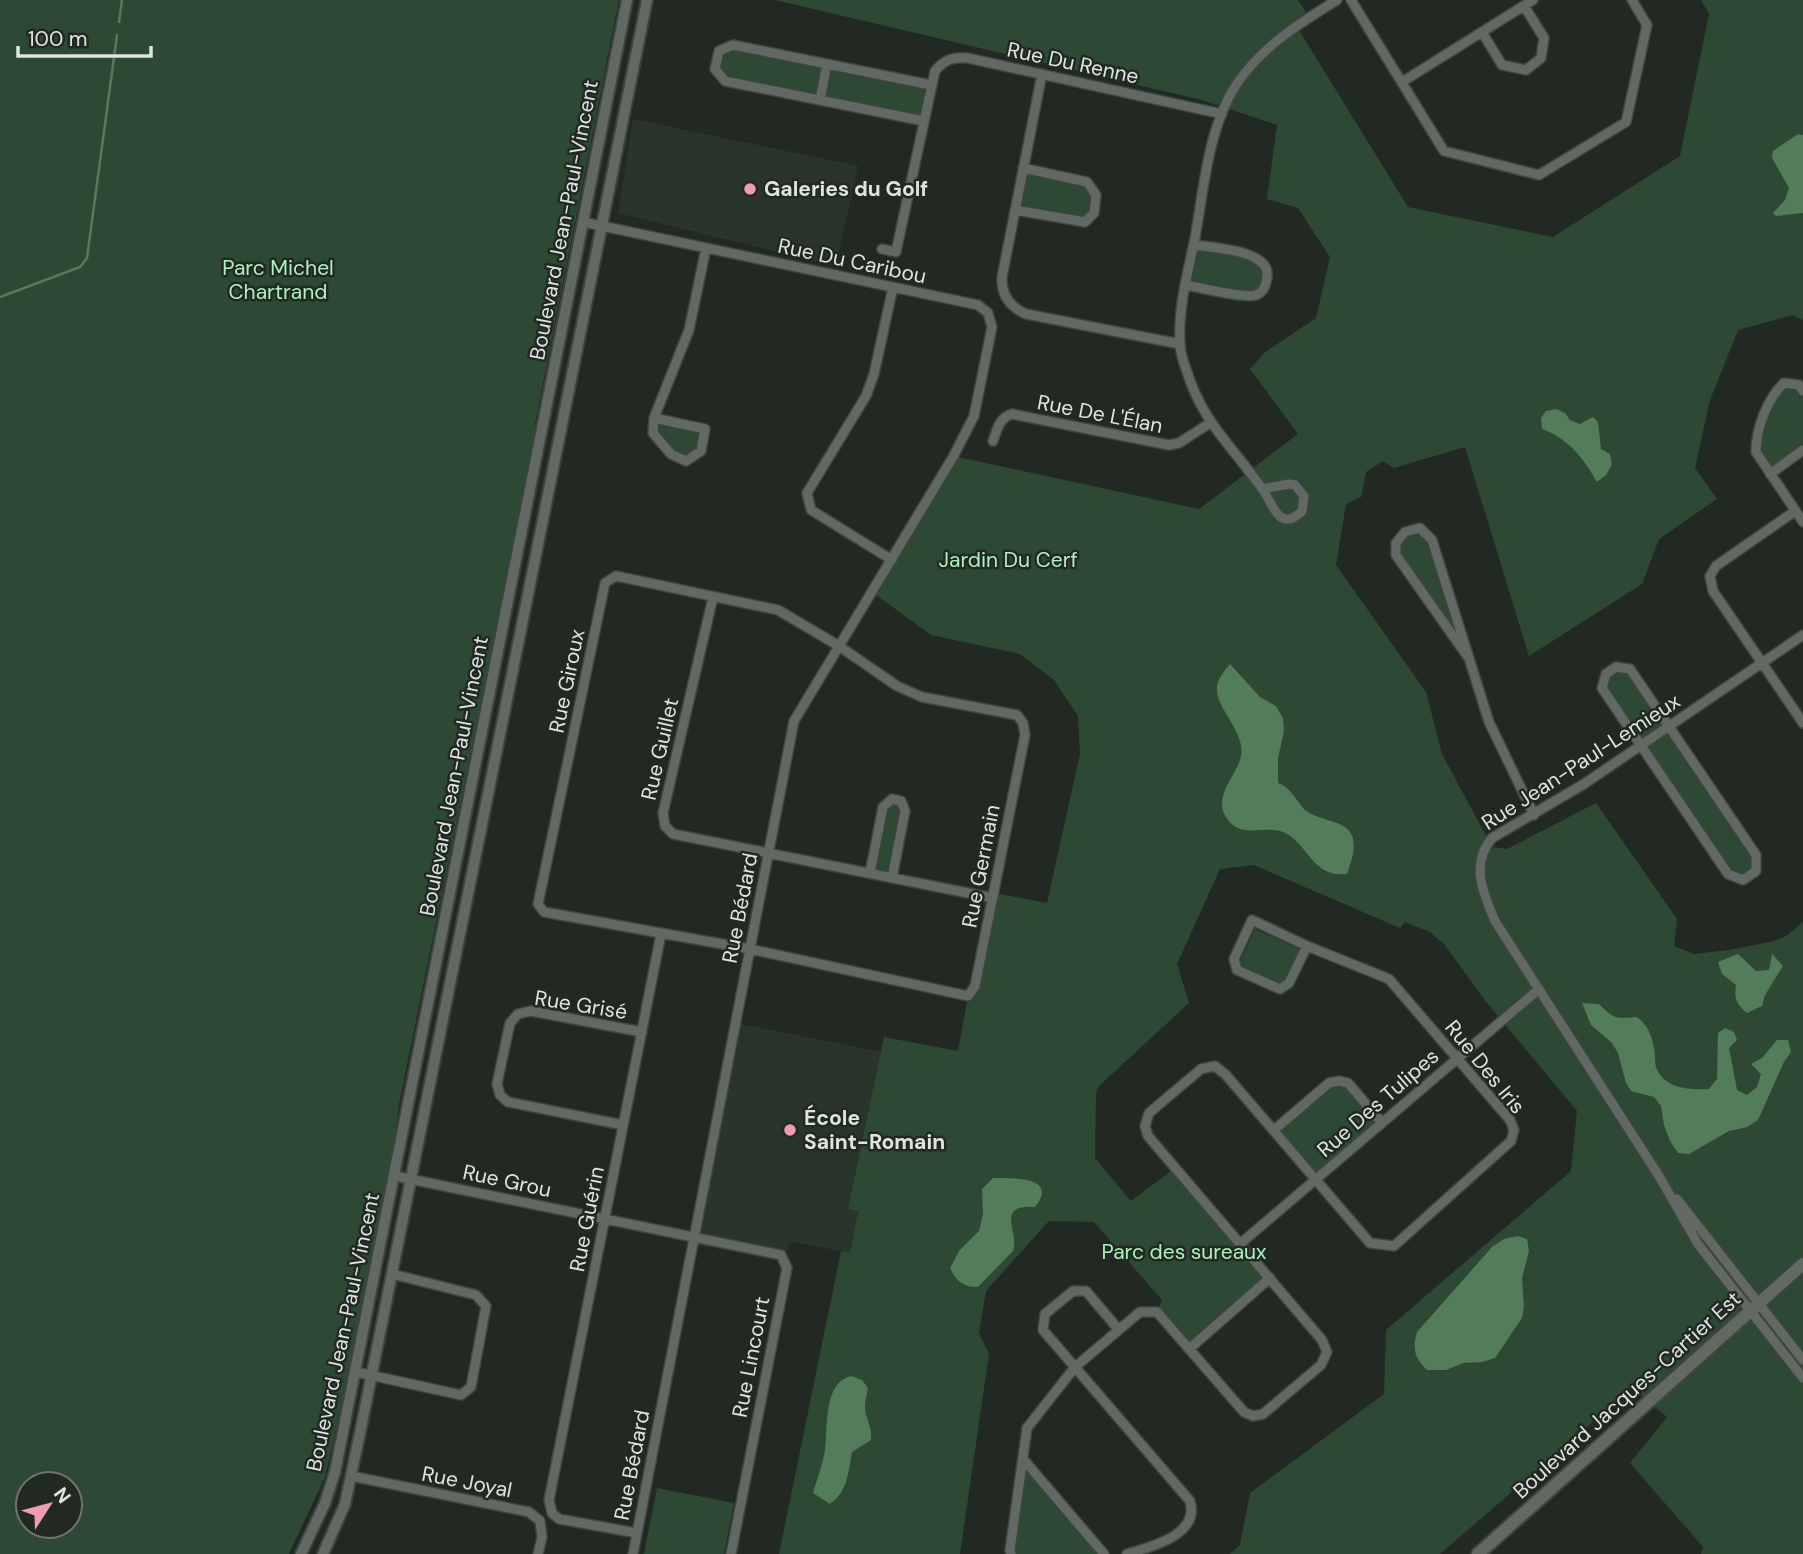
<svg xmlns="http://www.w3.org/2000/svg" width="1803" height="1554" font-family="'DM Sans',sans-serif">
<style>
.built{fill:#29352b}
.green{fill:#2d4933;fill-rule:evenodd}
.water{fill:#527c5a}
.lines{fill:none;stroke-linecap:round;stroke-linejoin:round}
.stream{stroke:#527c5a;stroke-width:2.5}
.minor-casing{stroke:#3f4440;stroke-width:12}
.tertiary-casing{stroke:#3f4440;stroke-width:14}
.secondary-casing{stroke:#3f4440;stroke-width:16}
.minor{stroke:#616962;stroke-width:9}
.tertiary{stroke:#616962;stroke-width:10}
.secondary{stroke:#616962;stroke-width:12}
.poi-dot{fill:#f09ab5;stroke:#222923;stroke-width:2.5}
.labels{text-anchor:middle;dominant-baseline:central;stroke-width:5;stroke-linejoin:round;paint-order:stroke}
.street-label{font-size:21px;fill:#dfe4e0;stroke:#222923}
.poi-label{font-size:21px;font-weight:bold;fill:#dfe4e0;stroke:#222923;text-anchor:start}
.park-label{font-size:21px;fill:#aef1bb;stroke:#222923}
</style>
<rect width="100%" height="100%" fill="#222923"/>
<path class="built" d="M633,119L858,166L836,266L618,213Z
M735,1023L881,1052L849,1208L858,1210L850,1253L789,1241L785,1260L694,1238Z"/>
<path class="green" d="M0,0H619L535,424L536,432L399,1104L394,1147L350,1372L325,1477L289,1554H0ZM28,1484H70V1526H28Z
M775,0H1298L1309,17L1297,27L1408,207L1553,237L1680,156L1709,14L1701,0H1803V320L1793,315L1738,330L1710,400L1695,468L1717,499L1659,539L1642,584L1529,656L1465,447L1394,468L1383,461L1366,472L1361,497L1346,504L1336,565L1426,692L1442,754L1492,847L1507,849L1596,803L1677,919L1674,946L1694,954L1729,950L1774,941L1788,935L1803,922V1554H1701L1703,1547L1630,1463L1667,1417L1632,1388L1440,1554H1230L1240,1545L1250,1493L1384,1394L1386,1330L1571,1171L1577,1111L1487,1003L1444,944L1430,932L1405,922L1400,928L1254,865L1220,869L1177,964L1189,1003L1099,1086L1096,1093L1095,1158L1131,1201L1175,1168L1270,1278L1189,1349L1157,1312L1162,1300L1094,1222L1049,1221L986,1291L979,1333L989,1354L960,1554H779L841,1251L850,1252L858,1211L848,1209L884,1037L958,1051L968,996L975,985L994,893L1047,903L1080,754L1078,716L1054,680L1020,654L931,635L876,595L958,457L1199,509L1298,434L1250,369L1264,353L1316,318L1330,257L1298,208L1267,199L1277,125L1202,100Z
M733,45L931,85L924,121L725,81L715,69L719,51Z
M1023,168L1087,182L1096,195L1094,213L1085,222L1015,210Z
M1194,245L1254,256L1268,273L1256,295L1185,285Z
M1784,383L1803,391V450L1770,474L1756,453L1773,393Z
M654,418L705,429L701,451L686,461L653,433Z
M1420,528L1432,540L1468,657L1396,555L1405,532Z
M1630,669L1756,855V871L1743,880L1728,874L1602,688L1606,674Z
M892,799L905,811L892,878L870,873L883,807Z
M1255,929L1299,949L1286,978L1279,984L1239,964Z
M1329,1083H1348L1382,1123L1316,1179L1274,1130Z
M1023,1459L1104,1554H1011Z
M657,1488L734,1503L724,1554H644Z"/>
<path class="water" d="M1798,134L1803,135V213L1776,216L1773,213L1785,200L1789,188L1772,158L1773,151Z
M1556,409L1565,413L1570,420L1580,424L1593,417L1598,422L1601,449L1610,454L1612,465L1606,475L1597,482C1584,459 1568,438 1542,429L1541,418L1546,411Z
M1230,664L1260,697L1276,706L1283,718L1284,731L1278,758V783C1291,787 1296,801 1305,810C1313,816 1322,818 1331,821C1362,829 1355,851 1347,874C1311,878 1309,843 1283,832C1264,825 1242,839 1228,820C1210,797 1238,775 1241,756C1246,729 1210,705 1218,682C1220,676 1226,669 1230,664Z
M1738,954L1756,971L1769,970L1772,954L1783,966L1765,995L1762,1006L1747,1013C1736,1004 1734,999 1736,985L1722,974L1718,962Z
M1582,1003L1599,1004C1614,1019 1615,1019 1637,1017C1650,1027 1653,1039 1655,1056C1655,1059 1655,1063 1656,1067C1664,1089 1690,1090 1709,1089L1717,1079L1718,1033L1725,1028L1734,1032L1737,1040L1729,1048L1737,1090L1747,1095L1757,1087L1761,1074L1751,1064L1762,1058L1777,1040H1788L1791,1052L1784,1062L1758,1120L1747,1127L1729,1131L1689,1154L1678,1153L1670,1141L1664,1125L1661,1106L1654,1097L1631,1091L1626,1083L1618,1053L1612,1043L1591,1025Z
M993,1178C1011,1178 1060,1176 1035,1207C994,1204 1020,1233 1013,1251L978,1287C963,1288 956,1280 950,1268L959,1251L979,1231L983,1214L982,1189Z
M1518,1236L1527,1239L1529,1251L1522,1278L1524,1307L1522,1318L1495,1358L1482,1362L1464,1363L1446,1370H1427C1415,1358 1412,1350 1417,1332L1492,1247L1504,1239Z
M851,1376L862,1380L868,1388C867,1394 865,1400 865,1406C865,1419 872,1424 871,1440L852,1452C848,1473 848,1491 830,1504L813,1493C817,1479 823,1464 825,1450C828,1426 823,1383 851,1376Z"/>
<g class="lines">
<path class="stream" d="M119,22L122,0
M0,297L80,267L87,258L117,35"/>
<g class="minor-casing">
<path id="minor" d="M1351,0L1444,151L1539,175L1626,122L1647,25L1632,0
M1482,32L1502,65L1526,70L1541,58L1544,38L1524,6
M1042,74L1002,277C1001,295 1010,307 1026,314L1180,344
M1402,82L1533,0
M820,100L827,64
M924,121L725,81L715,69L719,51L733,45L931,85
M1015,210L1085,222L1094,213L1096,195L1087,182L1023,168
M583,222L978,305L988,313L992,327L974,416L953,457L794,721L633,1554
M882,249L896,252L935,71C945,59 953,57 968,58L1222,114
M1185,285C1198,287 1246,299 1256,295C1264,292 1266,285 1267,277C1271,250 1213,248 1194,245
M1803,391L1799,385L1784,383C1767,399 1756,429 1756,452L1803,522
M654,418L705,429L701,451L686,461L671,454L653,433L654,418L689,330L706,248
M993,441C997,430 999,418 1012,414L1169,445L1179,443L1210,423
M1770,474L1803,450
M1262,489L1289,484L1295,485L1304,496L1302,511C1281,532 1274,508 1265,493C1235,448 1203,425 1186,369C1183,361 1180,351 1180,343C1178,307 1188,272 1195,238C1204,188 1208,128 1236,85C1261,47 1300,23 1337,0
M1795,511L1716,566L1710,576L1713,591L1803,723
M892,560L811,510L807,493L866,396L874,374L893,287
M616,576L778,610L839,646L897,686L922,697L1017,715L1023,723L1025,735L975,986L968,996L750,949L544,912L538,904L605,583Z
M713,597L663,813L665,826L673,834L993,898
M1803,635L1584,784L1492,838C1470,864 1483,893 1495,921L1659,1176L1698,1244L1803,1378
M1468,657L1396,555V543L1405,532L1420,528L1432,540L1489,722L1534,815
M1616,667L1630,669L1756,855V871L1743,880L1728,874L1602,688L1606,674Z
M870,873L883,807L892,799L901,801L905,811L892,878
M623,1125L508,1102L500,1095L497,1084L510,1023L518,1014L531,1011L642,1032
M1274,1130L1329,1083L1339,1081L1348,1083L1382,1123
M395,1176L781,1255L787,1268L731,1554
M1677,1199L1803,1360
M1240,1244L1539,989
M1119,1330L1086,1291H1073L1045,1314L1043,1330L1190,1501C1200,1535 1151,1547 1127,1554
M1189,1349L1270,1278
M356,1372L461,1395L471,1387L486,1306L476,1295L392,1274
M1023,1459L1104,1554
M351,1476L529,1512L540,1521L542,1537L538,1554
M637,1533L559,1519L552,1513L549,1500L661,934
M1011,1554L1010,1550L1027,1428L1075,1367L1140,1312H1157L1244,1412L1253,1416L1263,1414L1321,1365L1327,1352L1322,1340L1148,1136L1145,1126L1149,1113L1201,1069L1215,1066L1226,1075L1370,1243L1394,1246L1511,1141L1514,1130L1510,1120L1389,979L1307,946L1252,920L1234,959L1237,970L1280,989L1289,983L1307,946"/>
</g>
<g class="tertiary-casing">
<path id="tertiary" d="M301,1554L325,1503L335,1472L627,0
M323,1554L345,1504L361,1428L647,0"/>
</g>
<g class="secondary-casing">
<path id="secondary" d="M1478,1554L1803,1264"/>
</g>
<use href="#minor" class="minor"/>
<use href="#tertiary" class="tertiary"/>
<use href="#secondary" class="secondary"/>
</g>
<g class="poi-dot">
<circle cx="750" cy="189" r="7"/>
<circle cx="790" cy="1130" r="7"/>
</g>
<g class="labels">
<g class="street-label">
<text transform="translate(1073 63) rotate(12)">Rue Du Renne</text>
<text transform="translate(564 220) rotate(-79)">Boulevard Jean-Paul-Vincent</text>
<text transform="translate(852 261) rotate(12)">Rue Du Caribou</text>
<text transform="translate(1100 414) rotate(11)">Rue De L'Élan</text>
<text transform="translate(567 681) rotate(-78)">Rue Giroux</text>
<text transform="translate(660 749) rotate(-77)">Rue Guillet</text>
<text transform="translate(1581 762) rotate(-33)">Rue Jean-Paul-Lemieux</text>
<text transform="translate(454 776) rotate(-79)">Boulevard Jean-Paul-Vincent</text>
<text transform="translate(981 866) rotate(-79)">Rue Germain</text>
<text transform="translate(740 908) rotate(-79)">Rue Bédard</text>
<text transform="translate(581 1005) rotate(9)">Rue Grisé</text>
<text transform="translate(1485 1067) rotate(51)">Rue Des Iris</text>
<text transform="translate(1378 1103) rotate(-41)">Rue Des Tulipes</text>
<text transform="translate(507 1181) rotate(12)">Rue Grou</text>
<text transform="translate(587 1219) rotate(-79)">Rue Guérin</text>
<text transform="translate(343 1332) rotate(-78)">Boulevard Jean-Paul-Vincent</text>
<text transform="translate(751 1357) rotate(-79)">Rue Lincourt</text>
<text transform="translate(1627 1395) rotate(-42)">Boulevard Jacques-Cartier Est</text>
<text transform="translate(632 1465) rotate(-79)">Rue Bédard</text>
<text transform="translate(467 1482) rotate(11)">Rue Joyal</text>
</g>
<g class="poi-label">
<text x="764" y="189">Galeries du Golf</text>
<text x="804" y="1118">École<tspan x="804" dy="24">Saint-Romain</tspan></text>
</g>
<g class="park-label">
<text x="278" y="268">Parc Michel<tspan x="278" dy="24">Chartrand</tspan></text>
<text x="1008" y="560">Jardin Du Cerf</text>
<text x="1184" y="1252">Parc des sureaux</text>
</g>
</g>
<g transform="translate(49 1505) rotate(54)"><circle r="33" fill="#222923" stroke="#6e746f" stroke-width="2"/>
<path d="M0-5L12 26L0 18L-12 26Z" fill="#f09ab5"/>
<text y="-10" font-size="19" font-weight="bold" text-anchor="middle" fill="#dfe4e0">N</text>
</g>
<path d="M18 46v10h133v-10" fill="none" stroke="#dfe4e0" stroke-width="3.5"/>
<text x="28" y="46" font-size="21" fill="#dfe4e0" stroke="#222923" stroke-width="5" paint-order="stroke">100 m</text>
</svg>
